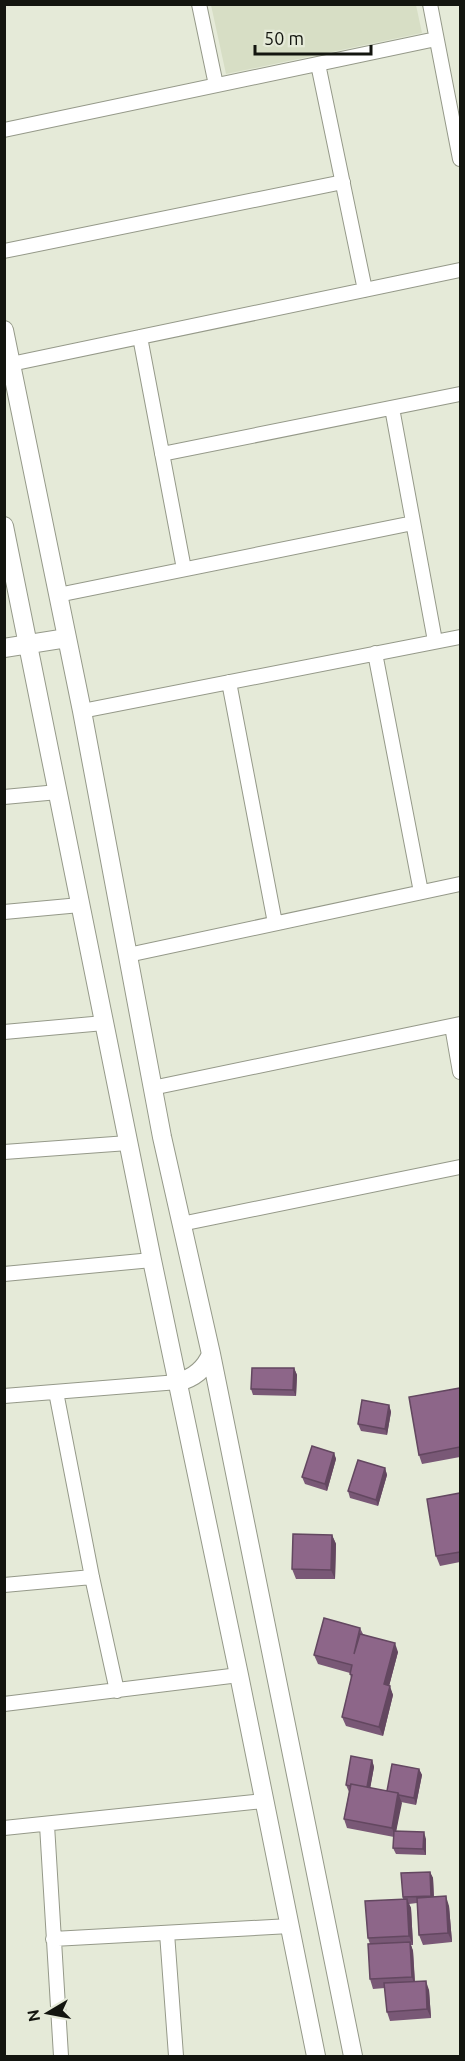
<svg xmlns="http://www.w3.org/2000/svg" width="465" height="2061" font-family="Ubuntu,sans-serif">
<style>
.built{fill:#d7dec5}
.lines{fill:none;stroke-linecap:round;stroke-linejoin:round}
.street-casing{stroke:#959989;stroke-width:16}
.secondary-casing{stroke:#959989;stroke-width:20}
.street{stroke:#fff;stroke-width:14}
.secondary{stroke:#fff;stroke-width:18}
.wall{fill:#795876}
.shaded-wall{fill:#634760}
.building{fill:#8d6689;stroke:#634760;stroke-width:1.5}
</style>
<rect width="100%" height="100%" fill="#e5ead8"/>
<path class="built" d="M211,5H416L422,33L226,74Z"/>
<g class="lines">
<g class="street-casing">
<path id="street" d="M199,4L216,85
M430,4L460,159
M318,64L365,290
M4,130L436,39
M4,251L343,182
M140,337L184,569
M11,364L460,270
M392,408L435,641
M162,454L460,394
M58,595L413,523
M375,653L421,892
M229,682L275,923
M82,711L460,637
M4,797L58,792
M4,912L80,905
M128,955L460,884
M452,1026L460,1072
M4,1032L104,1023
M152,1088L460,1024
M4,1152L128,1143
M181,1224L460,1167
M4,1274L152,1260
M56,1392L92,1577L117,1691
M4,1396L178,1382
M4,1585L92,1577
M4,1704L239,1675
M47,1825L61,2056
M4,1828L264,1801
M167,1933L176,2056
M53,1939L290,1926"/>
</g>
<g class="secondary-casing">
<path id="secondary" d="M4,330L82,711L162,1137L211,1354L353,2056
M4,526L152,1260L239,1675L316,2056
M4,648L67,638
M178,1382C194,1378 205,1369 211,1354"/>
</g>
<use href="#street" class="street"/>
<use href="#secondary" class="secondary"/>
</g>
<path class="wall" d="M294,1368L297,1375L296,1396L253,1395L251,1389Z
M460,1388V1457L422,1464L419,1455Z
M389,1405L391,1412L387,1435L361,1431L358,1424Z
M334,1453L336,1459L327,1491L305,1484L302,1477Z
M385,1468L387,1475L378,1506L350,1498L348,1491Z
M460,1493V1562L440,1566L436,1556Z
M332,1535L336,1544L335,1579H296L292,1569Z
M360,1628L363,1634L398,1652L389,1686L393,1695L383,1736L346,1726L342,1717L351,1679L350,1673L318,1664L314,1655Z
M372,1760L374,1767L370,1788L387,1791L419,1769L422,1775L416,1805L401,1802L396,1831L426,1839V1855L396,1854L393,1848L394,1837L347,1828L344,1819L349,1792L346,1785Z
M430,1872L433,1878L434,1897L449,1906L452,1942L423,1945L419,1935L417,1903L409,1904L411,1908L413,1945H411L413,1951L415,1981L429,1990L431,2018L390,2021L387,2012L385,1988L373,1989L370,1979V1944L368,1938L403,1899V1897Z"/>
<path class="shaded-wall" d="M294,1368L297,1375L296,1396L293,1390Z
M389,1405L391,1412L387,1435L385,1429Z
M334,1453L336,1459L327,1491L325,1484Z
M385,1468L387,1475L378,1506L376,1500Z
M332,1535L336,1544L335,1579L331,1570Z
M395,1643L398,1652L387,1694L384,1684Z
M390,1686L393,1695L383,1736L379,1727Z
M372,1760L374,1767L369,1795L367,1789Z
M419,1769L422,1775L416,1805L414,1798Z
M398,1793L402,1803L395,1837L392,1828Z
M424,1832L426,1839V1855L423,1849Z
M430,1872L433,1878L434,1902L431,1896Z
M446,1896L449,1906L452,1942L448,1933Z
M407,1899L411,1908L413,1945L409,1936Z
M410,1942L413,1951L415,1987L412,1977Z
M426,1981L429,1990L431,2018L427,2009Z"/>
<path class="building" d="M252,1368H294L293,1390L251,1389Z
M460,1388V1447L419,1455L409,1397Z
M362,1400L389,1405L385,1429L358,1424Z
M312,1446L334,1453L325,1484L302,1477Z
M358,1460L385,1468L376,1500L348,1491Z
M460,1493V1552L436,1556L427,1499Z
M293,1534L332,1535L331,1570L292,1569Z
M324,1618L360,1628L354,1654L360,1634L395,1643L384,1684L390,1686L379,1727L342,1717L352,1675L350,1674L352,1665L314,1655Z
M351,1756L372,1760L367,1787L351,1784L350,1786L346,1785Z
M392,1764L419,1769L414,1798L399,1795L398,1793L387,1791Z
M351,1784L398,1793L392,1828L344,1819Z
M394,1831L424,1832L423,1849L393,1848Z
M430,1872L431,1896L403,1897L401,1873Z
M446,1896L448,1933L419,1935L417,1898Z
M407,1899L409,1936L368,1938L365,1901Z
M410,1942L412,1977L370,1979L368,1944Z
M426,1981L427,2009L387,2012L384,1983Z"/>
<rect width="465" height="2061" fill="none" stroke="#13150f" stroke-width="12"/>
<g transform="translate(48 2013) rotate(260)" stroke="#e5ead8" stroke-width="4.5" paint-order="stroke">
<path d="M0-4.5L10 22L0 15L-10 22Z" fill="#13150f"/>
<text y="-9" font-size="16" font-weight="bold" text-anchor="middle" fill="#13150f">N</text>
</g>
<path d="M255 45v9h116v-9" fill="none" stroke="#13150f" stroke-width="3"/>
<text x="264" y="45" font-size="18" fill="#13150f" stroke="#e5ead8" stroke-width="4.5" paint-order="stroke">50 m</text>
</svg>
